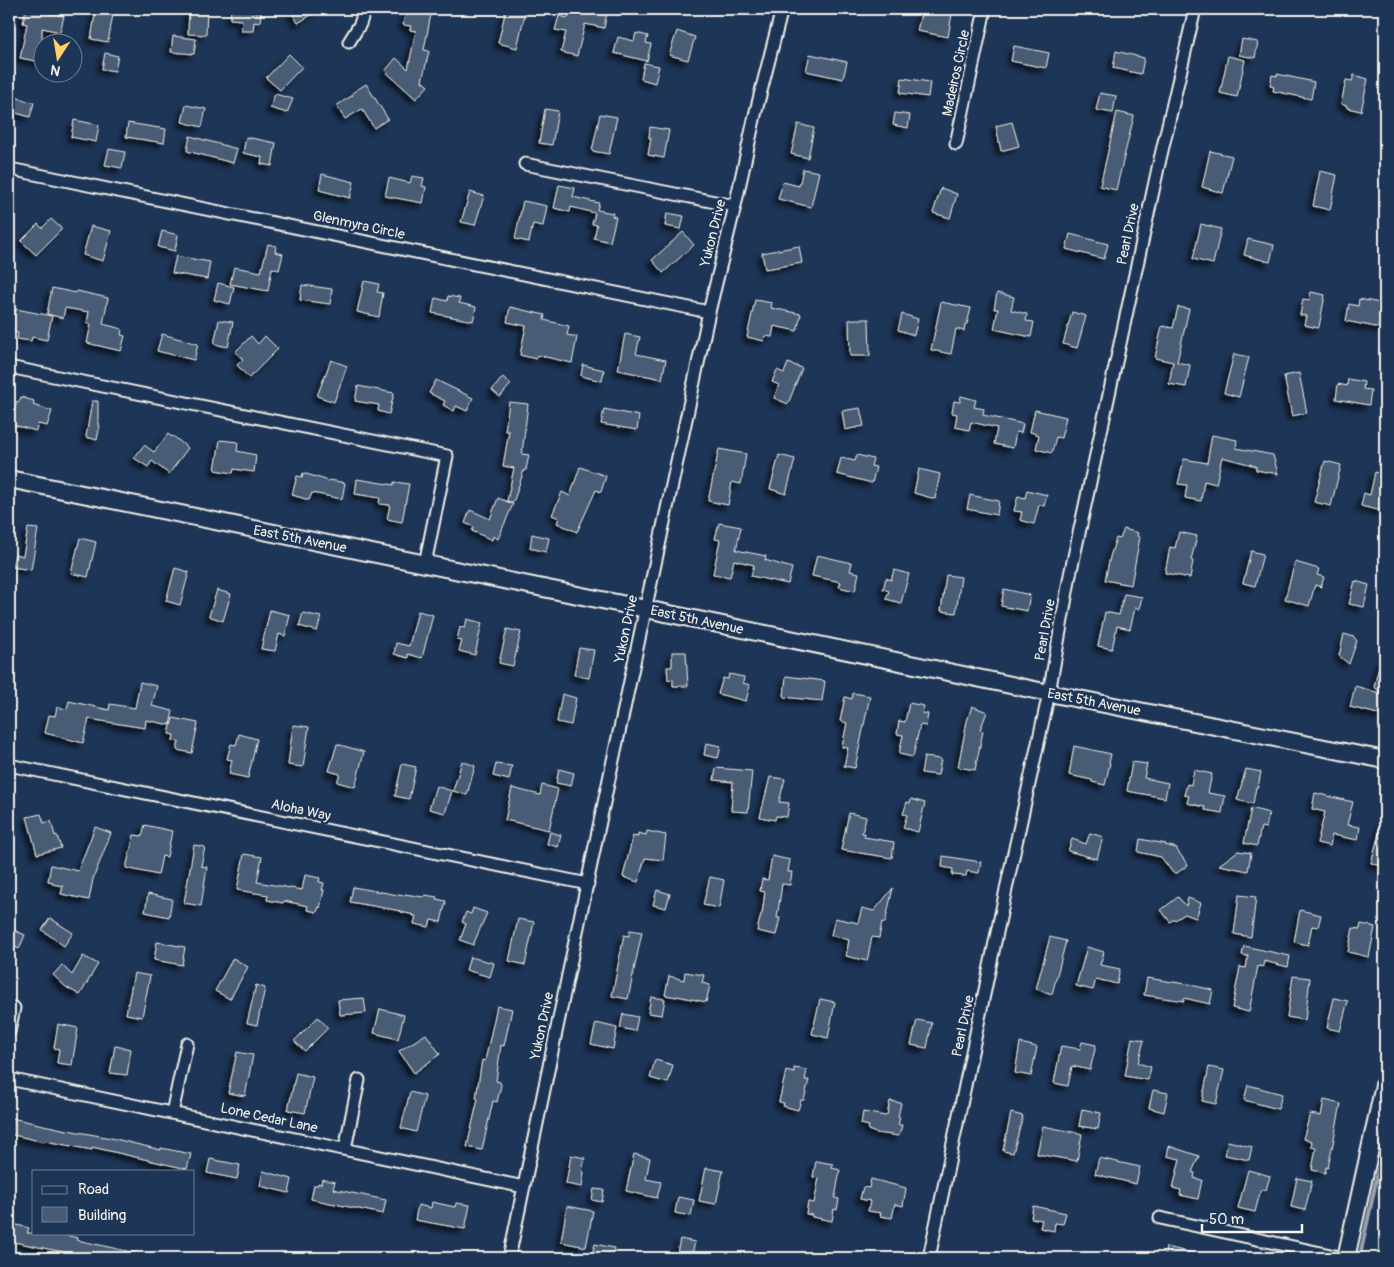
<svg xmlns="http://www.w3.org/2000/svg" width="1394" height="1267" font-family="Pangolin,sans-serif">
<style>
.lines{fill:none;stroke-linecap:round;stroke-linejoin:round}
.stream{stroke:#9aa2ab;stroke-width:4}
.building{fill:#485b74;stroke:#f4f1e8;filter:url(#shadow)}
.street-casing{stroke:#f4f1e8;stroke-width:15}
.secondary-casing{stroke:#f4f1e8;stroke-width:20}
.street{stroke:#1d3557;stroke-width:11}
.secondary{stroke:#1d3557;stroke-width:16}
.labels{text-anchor:middle;dominant-baseline:central;stroke-width:5;stroke-linejoin:round;paint-order:stroke}
.street-label{font-size:14px;fill:#f4f1e8;stroke:#1d3557}
</style>
<defs>
<filter id="shadow"><feDropShadow dx="-4.5" dy="4.5" stdDeviation="2.5" flood-color="#0009"/></filter>
</defs>
<rect width="100%" height="100%" fill="#1d3557"/>
<filter id="ink" filterUnits="userSpaceOnUse"><feTurbulence type="fractalNoise" baseFrequency=".02" numOctaves="2"/><feDisplacementMap in="SourceGraphic" scale="10" xChannelSelector="R" yChannelSelector="G"/><feConvolveMatrix kernelMatrix="1 2 1 2 8 2 1 2 1" color-interpolation-filters="sRGB"/></filter>
<g filter="url(#ink)">
<g class="lines">
<path class="stream" d="M1384,1146L1385,1142
M1361,1258V1251L1381,1158"/>
</g>
<path class="building" d="M26,9H32L64,16L60,32L42,28V56L41,62L20,58L27,24L23,23Z
M96,9H114L108,42L91,39Z
M189,9H207L206,35L188,34Z
M231,9H255L254,12H261L260,23L254,22L253,31H241L242,20L230,19Z
M290,9H321L298,23Z
M406,9H432L424,50L429,51L422,81L428,86L416,99L385,71L396,58L408,69L416,31L410,30L411,26L403,25Z
M506,9H526L517,48L498,43Z
M570,9L580,11L581,9H594L607,12L604,28L585,24L577,56L561,52L566,32L555,30L559,16L568,18Z
M922,9L952,14L948,37L917,31Z
M677,31L695,37L688,60L669,55Z
M636,33L648,36L646,43L651,44L647,61L614,53L618,37L634,41Z
M173,36L196,39L194,54L171,52Z
M1242,39L1258,42L1255,58L1239,55Z
M1014,46L1049,53L1046,68L1011,61Z
M1116,51L1144,58L1141,74L1113,68Z
M105,53L118,56L115,71L102,69Z
M289,54L302,67L280,90L266,78Z
M810,54L847,62L843,79L806,71Z
M1228,56L1245,60L1237,97L1220,93Z
M644,63L659,66L655,83L641,79Z
M1277,74L1314,82L1311,99L1273,91L1274,87L1270,86L1272,75L1277,76Z
M1354,75L1368,79L1361,111L1347,108V106L1341,104L1346,80L1352,81Z
M902,78L930,82L928,97L900,93Z
M366,84L388,119L374,128L362,109L345,119L336,106L353,95L352,93Z
M1100,93L1116,96L1113,113L1096,110Z
M275,94L293,99L287,113L270,108Z
M9,95L34,103L30,117L9,111Z
M186,105L206,109L202,127L182,122Z
M545,109L558,111L552,145L539,143Z
M1117,112L1134,116L1116,190L1100,186Z
M895,113L910,115L908,128L893,125Z
M600,114L617,117L609,154L592,151Z
M74,120L99,125L96,142L71,137Z
M1012,122L1019,146L1001,151L996,126Z
M128,123L166,129L164,143L126,137Z
M798,124L814,128L808,158L791,154Z
M650,127L669,130L664,158L648,155L651,138H649Z
M190,136L237,149L233,163L187,151Z
M246,137L276,143L272,166L261,164L262,157L243,153Z
M109,149L125,152L122,168L105,165Z
M1210,151L1232,156L1223,193L1202,187Z
M803,169L819,172L811,207L778,199L783,182L799,186Z
M1320,171L1337,175L1330,210L1313,206Z
M322,174L354,182L350,198L319,190Z
M412,176L424,178L422,186L426,187L423,203L385,196L389,178L410,183Z
M559,185L575,188L573,197L599,203L597,210L613,213L612,216L616,217L610,242L594,238L597,225L592,224L595,213L571,207L570,212L554,208Z
M941,188L957,194L950,218L933,213Z
M470,192L484,196L475,225L461,222Z
M523,201L547,206L543,226L533,224L529,242L515,239Z
M667,213L684,216L681,229L665,226Z
M51,219L62,229L36,255L21,241L38,224L42,228Z
M1201,224L1221,229L1213,264L1193,259Z
M91,226L111,231L103,261L83,255Z
M162,231L178,235L175,251L158,247Z
M683,232L694,245L663,273L652,260Z
M1070,234L1108,244L1104,259L1066,249Z
M1248,239L1274,245L1270,262L1244,255Z
M268,244L276,246L275,252L283,254L279,270L272,268L268,291L230,284L234,267L261,272Z
M799,246L802,263L765,269L762,253Z
M176,256L210,262L207,279L172,273Z
M364,281L379,284L377,292L383,293L379,317L357,312Z
M218,283L234,287L230,304L214,300Z
M302,285L332,289L330,304L300,300Z
M52,288L76,293L77,291L108,298L103,324L122,329L121,335L125,336L121,351L87,343L91,324L87,323L89,312L65,308L63,318L47,314Z
M1311,292L1325,295L1319,327L1318,328L1304,325L1306,316L1300,315L1303,299L1309,300Z
M997,293L1014,297L1011,310L1027,314L1026,321L1034,322L1031,337L994,329L998,309H994Z
M448,296L460,298L459,303L476,307L473,321L432,313L435,298L447,301Z
M1359,299L1385,304V329L1346,321L1349,304L1358,306Z
M755,300L772,303L771,308L801,314L797,331L774,326L772,337L765,336L764,341L747,337Z
M941,302L971,308L967,324H965L964,331L956,329L951,354L931,350Z
M510,307L545,315L544,320L569,326L567,335L577,337L572,363L537,355L536,359L520,355L526,326L507,322Z
M1178,307L1189,309L1177,362L1190,365L1186,387L1169,384L1173,362L1155,358L1162,326L1173,328Z
M16,309L52,316L47,340L32,337L31,341L17,339L18,333L9,331V314L15,315Z
M1072,312L1086,316L1077,348L1063,344Z
M902,314L918,319L914,335L898,330Z
M855,319H869L870,356H850L849,320Z
M219,320L233,322L228,347L214,344Z
M162,334L198,344L194,360L157,351Z
M625,334L640,337L636,354L666,360L662,379L618,370Z
M251,336L258,344L265,336L278,349L249,378L237,365L243,359L235,352Z
M1234,354L1249,357L1239,397L1224,393Z
M331,360L347,366L334,402L317,396Z
M788,363L802,368L788,404L774,398L779,385L772,382L777,370L784,373Z
M583,365L604,370L602,381L581,376Z
M1299,373L1307,413L1292,416L1284,376Z
M503,377L511,384L500,397L492,390Z
M1348,379L1364,382L1363,389L1371,390L1369,405L1336,399L1338,384L1347,386Z
M436,380L473,398L467,411L456,406L454,411L443,405L445,401L429,393Z
M358,386L394,393L389,414L378,411L379,405L355,401Z
M961,396L976,400L974,407L984,409L983,415L1023,424L1021,433L1016,432L1013,448L994,444L997,428L971,422L969,430L955,427L957,414L952,413L954,401L960,402Z
M21,397L34,401L33,405L52,411L47,426L38,424L36,431L10,424L17,401L19,402Z
M92,401H98V425H100L97,440L86,437Z
M509,402L528,404L522,454L529,455L526,470H524L513,503L507,501L514,468L503,466L509,431H505Z
M860,408L864,426L845,430L842,411Z
M604,409L639,416L637,430L601,424Z
M1035,410L1066,417L1061,438L1056,437L1052,453L1036,449L1039,435L1030,432Z
M168,434L172,437L173,436L188,448L169,474L152,461L148,467L134,458L144,445L154,452Z
M1212,435L1237,440L1236,448L1273,455L1278,474L1256,470V466L1222,457L1216,484L1204,481L1201,501L1185,498L1187,485L1178,484L1184,459L1207,463Z
M220,440L238,442L237,451L256,455L254,472L234,469L233,473L215,470Z
M719,449L746,454L741,484L732,482L728,505L708,501Z
M779,455L795,459L786,494L770,489Z
M857,455L873,459L871,466L876,467L872,483L837,474L841,458L855,461Z
M1325,461L1341,465L1331,506L1314,502Z
M580,467L606,476L601,492L596,490L577,532L557,523L559,518L552,515L562,492L570,496Z
M919,469L940,474L935,499L914,493Z
M1375,472L1385,475V493L1381,511L1361,506L1364,493L1370,495Z
M303,473L329,481L330,480L345,483L342,499L312,493L309,500L292,495L297,476L302,477Z
M357,479L394,485V482L409,484L402,522L387,519L390,505L379,504L380,498L355,494Z
M1027,490L1047,495L1044,506L1039,505L1034,524L1020,520L1022,512L1014,511L1018,496L1025,498Z
M970,495L999,501L997,515L967,509Z
M498,498L513,504L498,539L493,536L492,540L472,531L474,527L465,523L470,510L490,519Z
M719,523L741,527L736,550L766,556L765,560L792,568L788,584L751,576L754,565L734,560L730,577L713,574L720,540L715,539Z
M28,528L38,529L31,570L12,567L15,554L23,556Z
M1124,529L1138,533L1137,536L1140,537L1131,585L1105,580L1110,557L1116,538L1120,539Z
M1179,532L1197,536L1191,560L1193,561L1190,578L1165,573L1170,547L1175,548Z
M532,534L549,538L546,552L530,548Z
M80,538L96,542L88,577L71,573Z
M1251,551L1263,554L1255,586L1243,583Z
M817,555L852,563L850,571L859,573L855,591L839,587L841,582L812,576Z
M1295,562L1319,569L1317,575L1324,577L1321,587L1315,585L1309,606L1285,599Z
M175,568L189,572L180,605L166,601Z
M894,570L909,574L901,603L886,599L889,591L883,589L886,578L891,580Z
M946,575L961,577L956,613L941,611Z
M1355,581L1369,585L1364,607L1349,604Z
M1004,589L1030,595L1027,611L1001,606Z
M217,590L231,594L223,621L209,616Z
M1124,594L1142,597L1139,609L1135,608L1130,629L1117,626L1112,649L1098,646L1105,612L1119,615Z
M270,610L290,615L285,636L279,634L275,651L261,649Z
M418,611L433,615L422,658L408,654V658L394,654L396,643L409,646Z
M303,613L321,617L317,631L299,626Z
M467,619L482,623L475,655L459,651L462,641L457,640L460,627L465,628Z
M507,629L521,632L513,666L499,663Z
M1344,634L1354,637L1357,641L1349,664L1339,656Z
M579,648L594,650L589,678L574,675Z
M672,652H686L688,686H673V679L668,680L667,667H672Z
M1381,658H1385V701L1382,715L1350,707L1355,686L1383,694L1374,687Z
M729,674L744,677L743,683L750,685L746,701L718,694L723,678L728,679Z
M786,676L825,681L822,701L784,697Z
M140,682L157,686L152,706L173,711L170,725L146,720L145,728L89,719L83,743L45,733L49,715L55,716L57,707L67,709L69,701L109,710L110,704L135,708Z
M853,693L870,696L855,768L844,766L848,748L842,747L847,723L840,721L845,697L852,699Z
M562,694L576,698L571,725L557,722Z
M909,703L924,706L922,713L928,714L926,726L920,725L913,757L899,754L903,735L897,734L899,721L905,722Z
M972,706L987,712L980,730L983,731L975,770L958,767L967,721Z
M173,718L198,723L192,753L177,750L179,742L173,741L174,735L169,734Z
M293,725L309,727L303,767L288,765Z
M239,734L257,739L248,778L229,774L232,760L227,759L231,744L236,745Z
M706,743L721,746L718,758L704,755Z
M337,744L364,752L355,787L337,782L340,774L329,771Z
M1074,746L1111,754L1109,763H1110L1105,785L1092,782V780L1069,775Z
M924,757L941,759L938,775L921,773Z
M462,761L475,766L467,795L453,791Z
M1132,762L1147,764L1144,778L1168,783L1165,798L1127,791Z
M402,764L416,767L409,799L395,796Z
M496,764L512,766L509,780L493,776Z
M716,768L752,771L748,812L731,811L733,782L714,780Z
M559,769L574,773L571,786L556,783Z
M1246,769L1261,772L1258,787H1256L1253,804L1237,800Z
M1194,770L1212,774L1208,793L1225,796L1222,813L1205,810V807L1187,803L1189,796L1184,795L1187,784L1191,785Z
M770,777L785,779L779,802L789,803L787,817L776,816L775,820L760,817Z
M542,785L558,789L549,830L505,820L512,788L540,795Z
M436,786L452,791L445,813L429,809Z
M1315,793L1353,802L1347,825L1360,827L1358,840L1332,835L1330,846L1317,843L1325,812L1312,809Z
M911,799L925,803L918,832L903,828L907,815L903,814L907,802L910,803Z
M1251,808L1269,813L1266,828L1261,827L1257,846L1244,843Z
M849,813L866,817L862,833H865L864,837L894,842L892,858L841,850Z
M41,814L44,823L51,821L55,836L57,835L61,848L37,854L27,817Z
M1382,822H1385V867L1371,863Z
M145,825L172,831L167,857L162,856L158,875L126,868L134,835L142,836Z
M95,827L111,833L93,879L89,900L61,894L63,886L52,884L53,882L48,881L51,865L78,871Z
M647,831L666,835L663,860L645,858L638,882L623,877L633,836L638,837V833L646,835Z
M550,832L561,835L558,847L547,844Z
M1090,833L1103,837L1097,859L1068,851L1072,839L1086,844Z
M1140,839L1166,844L1165,845L1177,848V850L1188,865L1177,873H1173L1161,857L1138,852Z
M194,845L205,847L201,866L207,867L201,906L184,903Z
M1238,851L1251,853L1248,871L1219,865Z
M244,854L262,857L257,882L302,890L305,875L320,878L319,882L324,883L322,890H324L320,908L319,907L317,912L307,910L308,906L284,901L283,903L267,900L268,895L237,890Z
M772,856L790,860L788,872H792L790,885L782,884L777,918H780L776,935L757,931L761,914H762L765,892L760,891L762,879L768,880Z
M943,856L981,862L979,873L967,871L966,876L952,875L953,869L942,867Z
M710,877L724,880L719,908L703,905Z
M353,887L404,896L405,894L417,896L424,897L425,895L437,897L436,899L446,901L441,922L431,920L429,927L414,924L416,916H413L414,915L401,912V911L350,902Z
M893,888L885,923L882,922L879,938L872,937L867,961L846,956L849,940L831,935L835,918L858,923L862,908L874,911Z
M657,890L670,894L666,908L653,905Z
M148,894L172,899L169,917L145,912Z
M1239,895L1256,897L1251,937L1234,934Z
M1178,897L1186,906L1188,898L1201,903L1196,918L1185,914L1175,920H1173L1170,922L1161,910Z
M473,908L487,913L473,945L460,940L466,924L462,922L466,912L471,914Z
M1300,910L1321,915L1318,927L1312,926L1308,945L1294,942Z
M50,918L73,933L64,946L42,930Z
M518,919L534,922L525,965L509,961Z
M1361,924L1375,927L1369,957L1348,952L1353,928L1360,929Z
M9,928L25,935L19,949L9,944Z
M630,930L642,932L628,999L612,996L624,935L629,936Z
M1050,937L1066,941L1052,994L1036,989Z
M157,942L185,947L182,965L154,960Z
M1244,946L1290,956L1288,967L1264,961L1263,967L1258,966L1249,1012L1232,1008L1240,967L1246,968L1248,956L1242,955Z
M1087,947L1104,952L1100,965L1120,969L1117,984L1096,979L1093,990L1076,986Z
M83,956L98,964L80,995L66,987L53,975L62,965L72,975Z
M470,957L494,963L490,977L466,970Z
M233,958L248,967L230,999L215,991Z
M685,972L704,975L702,983L710,985L706,1002L677,996V997L665,995L669,976L684,980Z
M134,973L150,976L142,1017L126,1014Z
M1293,976L1310,978L1305,1020L1287,1017Z
M1147,978L1186,984L1213,990L1210,1004L1184,998V1001L1144,995Z
M256,985L265,988L257,1025L247,1023Z
M651,997L665,999L662,1015L648,1013Z
M364,998L366,1013L340,1015L338,1000Z
M1334,998L1348,1001L1340,1031L1327,1028Z
M820,999L835,1002L828,1038L812,1034Z
M497,1006L512,1009L504,1046L501,1045L496,1081L500,1082L501,1085L498,1098L497,1102L493,1101L482,1150L467,1147L478,1099L476,1098L482,1060L485,1061Z
M380,1009L404,1015L398,1039L374,1033Z
M623,1014L638,1017L635,1031L620,1028Z
M318,1017L328,1028L305,1051L294,1041Z
M917,1020L932,1023L927,1048L911,1045Z
M596,1023L617,1028L613,1049L591,1044Z
M58,1024L78,1028L72,1065L57,1063L59,1049L54,1048Z
M426,1034L440,1054L414,1073L399,1051Z
M1132,1038L1144,1040L1138,1063L1151,1067L1148,1080L1125,1076Z
M1082,1042L1096,1045L1090,1070L1072,1066L1068,1086L1054,1083L1061,1046L1080,1049Z
M1020,1043L1037,1047L1031,1076L1015,1073Z
M115,1046L131,1049L127,1075L110,1073Z
M237,1052L253,1055L245,1096L228,1093Z
M655,1060L673,1065L668,1083L650,1078Z
M1209,1067L1224,1070L1216,1104L1202,1101Z
M794,1068L807,1070L805,1080H809L804,1100H801L798,1110L783,1106L784,1103L779,1102L786,1071L794,1073Z
M296,1073L313,1077L305,1113L288,1110Z
M1248,1085L1282,1094L1278,1109L1244,1100Z
M1153,1090L1168,1093L1164,1112L1149,1108Z
M410,1092L425,1096L416,1132L401,1128Z
M1324,1100L1341,1104L1328,1168L1326,1167L1325,1173L1312,1170L1316,1148L1311,1147L1312,1141L1303,1139L1310,1114L1321,1116Z
M890,1101L901,1103L898,1117H900L898,1125H902L899,1136L876,1133L868,1130L869,1126L861,1124L863,1112L885,1116L887,1115Z
M1082,1109L1101,1113L1098,1129L1079,1126Z
M1011,1113L1023,1116L1013,1153L1003,1151Z
M11,1118L62,1129L111,1138L161,1150V1148L191,1154L187,1169L92,1147V1150L45,1141L44,1142L9,1134Z
M1043,1126L1082,1134L1077,1161L1037,1154Z
M1228,1141L1252,1147L1249,1160L1225,1155Z
M1169,1146L1199,1156L1192,1172L1195,1173L1194,1178L1202,1180L1198,1199L1180,1195L1181,1190L1173,1188L1180,1159L1167,1156Z
M634,1154L650,1158L646,1179L661,1182L657,1198L626,1191Z
M571,1155L585,1158L582,1171L584,1172L582,1187L566,1184Z
M1099,1158L1140,1167L1136,1184L1095,1174Z
M210,1159L240,1165L237,1179L207,1173Z
M816,1161L833,1164L832,1168L840,1170L835,1198L839,1199L837,1210L834,1209L832,1221L812,1217V1215L806,1214L808,1202L814,1203L819,1178L813,1177Z
M706,1168L723,1171L716,1204L699,1201Z
M1248,1170L1270,1176L1266,1190L1261,1189L1255,1212L1238,1208Z
M263,1171L292,1179L289,1193L260,1186Z
M1297,1178L1312,1181L1305,1210L1291,1207Z
M322,1179L335,1182L333,1189L386,1200L383,1214L311,1199L314,1185H318V1183L321,1184Z
M871,1179L906,1188L903,1206L895,1204L892,1218L880,1216L881,1213L868,1211L870,1201L860,1199L863,1187L869,1188Z
M594,1189L604,1190L602,1202L592,1200Z
M678,1197L694,1200L691,1216L675,1213Z
M432,1202L455,1207L456,1203L470,1205L465,1229L415,1220L418,1205L431,1208Z
M567,1206L593,1211L586,1247L561,1242Z
M1033,1206L1066,1213L1063,1224L1055,1223L1054,1231L1040,1228L1042,1220L1031,1218Z
M9,1223L29,1228L27,1233H64V1235L78,1238L77,1240L140,1254V1258H93L9,1241Z
M680,1239L695,1242L691,1258H676Z
M595,1244L614,1248L612,1258H591Z
M1166,1247L1197,1254V1258H1164Z"/>
<g class="lines">
<g class="street-casing">
<path id="street" d="M349,42L360,24L365,9
M956,144L985,9
M525,164L735,206
M9,177L10,169L709,312
M9,367L447,456L425,564
M9,765L588,884
M9,1032L14,1008
M9,1079L524,1187
M172,1113L187,1044
M345,1149L359,1080
M1160,1218L1344,1258
M509,1258L602,812L709,312L735,206L755,115L782,9
M929,1258L1008,880L1049,693L1070,575L1158,168L1195,9"/>
</g>
<g class="secondary-casing">
<path id="secondary" d="M9,479L646,609L1049,693L1385,760
M1346,1258L1385,1081"/>
</g>
<use href="#street" class="street"/>
<use href="#secondary" class="secondary"/>
</g>
</g>
<g class="labels">
<g class="street-label">
<text transform="translate(956 73) rotate(-78)">Madeiros Circle</text>
<text transform="translate(359 225) rotate(12)">Glenmyra Circle</text>
<text transform="translate(713 233) rotate(-76)">Yukon Drive</text>
<text transform="translate(1128 234) rotate(-78)">Pearl Drive</text>
<text transform="translate(300 539) rotate(11)">East 5th Avenue</text>
<text transform="translate(697 620) rotate(12)">East 5th Avenue</text>
<text transform="translate(626 629) rotate(-78)">Yukon Drive</text>
<text transform="translate(1045 630) rotate(-80)">Pearl Drive</text>
<text transform="translate(1094 702) rotate(11)">East 5th Avenue</text>
<text transform="translate(301 810) rotate(12)">Aloha Way</text>
<text transform="translate(542 1026) rotate(-78)">Yukon Drive</text>
<text transform="translate(963 1026) rotate(-78)">Pearl Drive</text>
<text transform="translate(269 1118) rotate(12)">Lone Cedar Lane</text>
</g>
</g>
<rect width="1394" height="1267" fill="none" stroke="#1d3557" stroke-width="30"/>
<rect x="15" y="15" width="1364" height="1237" fill="none" stroke="#f4f1e8" stroke-width="2" filter="url(#ink)"/>
<rect x="32" y="1170" width="162" height="65" fill="#1d3557" stroke="#738091"/>
<rect x="42" y="1186" width="25" height="8" fill="#1d3557" stroke="#738091"/>
<text x="78" y="1194" font-size="15" fill="#f4f1e8">Road</text>
<rect x="42" y="1207" width="25" height="15" fill="#485b74" stroke="#738091"/>
<text x="78" y="1220" font-size="15" fill="#f4f1e8">Building</text>
<g transform="translate(58 58) rotate(192)"><circle r="24" fill="#1d3557" stroke="#738091"/>
<path d="M0-4L9 19L0 12L-9 19Z" fill="#ffd166"/>
<text y="-8" font-size="14" font-weight="bold" text-anchor="middle" fill="#f4f1e8">N</text>
</g>
<path d="M1202 1224v8h100v-8" fill="none" stroke="#f4f1e8" stroke-width="2.5"/>
<text x="1209" y="1224" font-size="15" fill="#f4f1e8" stroke="#1d3557" stroke-width="4" paint-order="stroke">50 m</text>
</svg>
